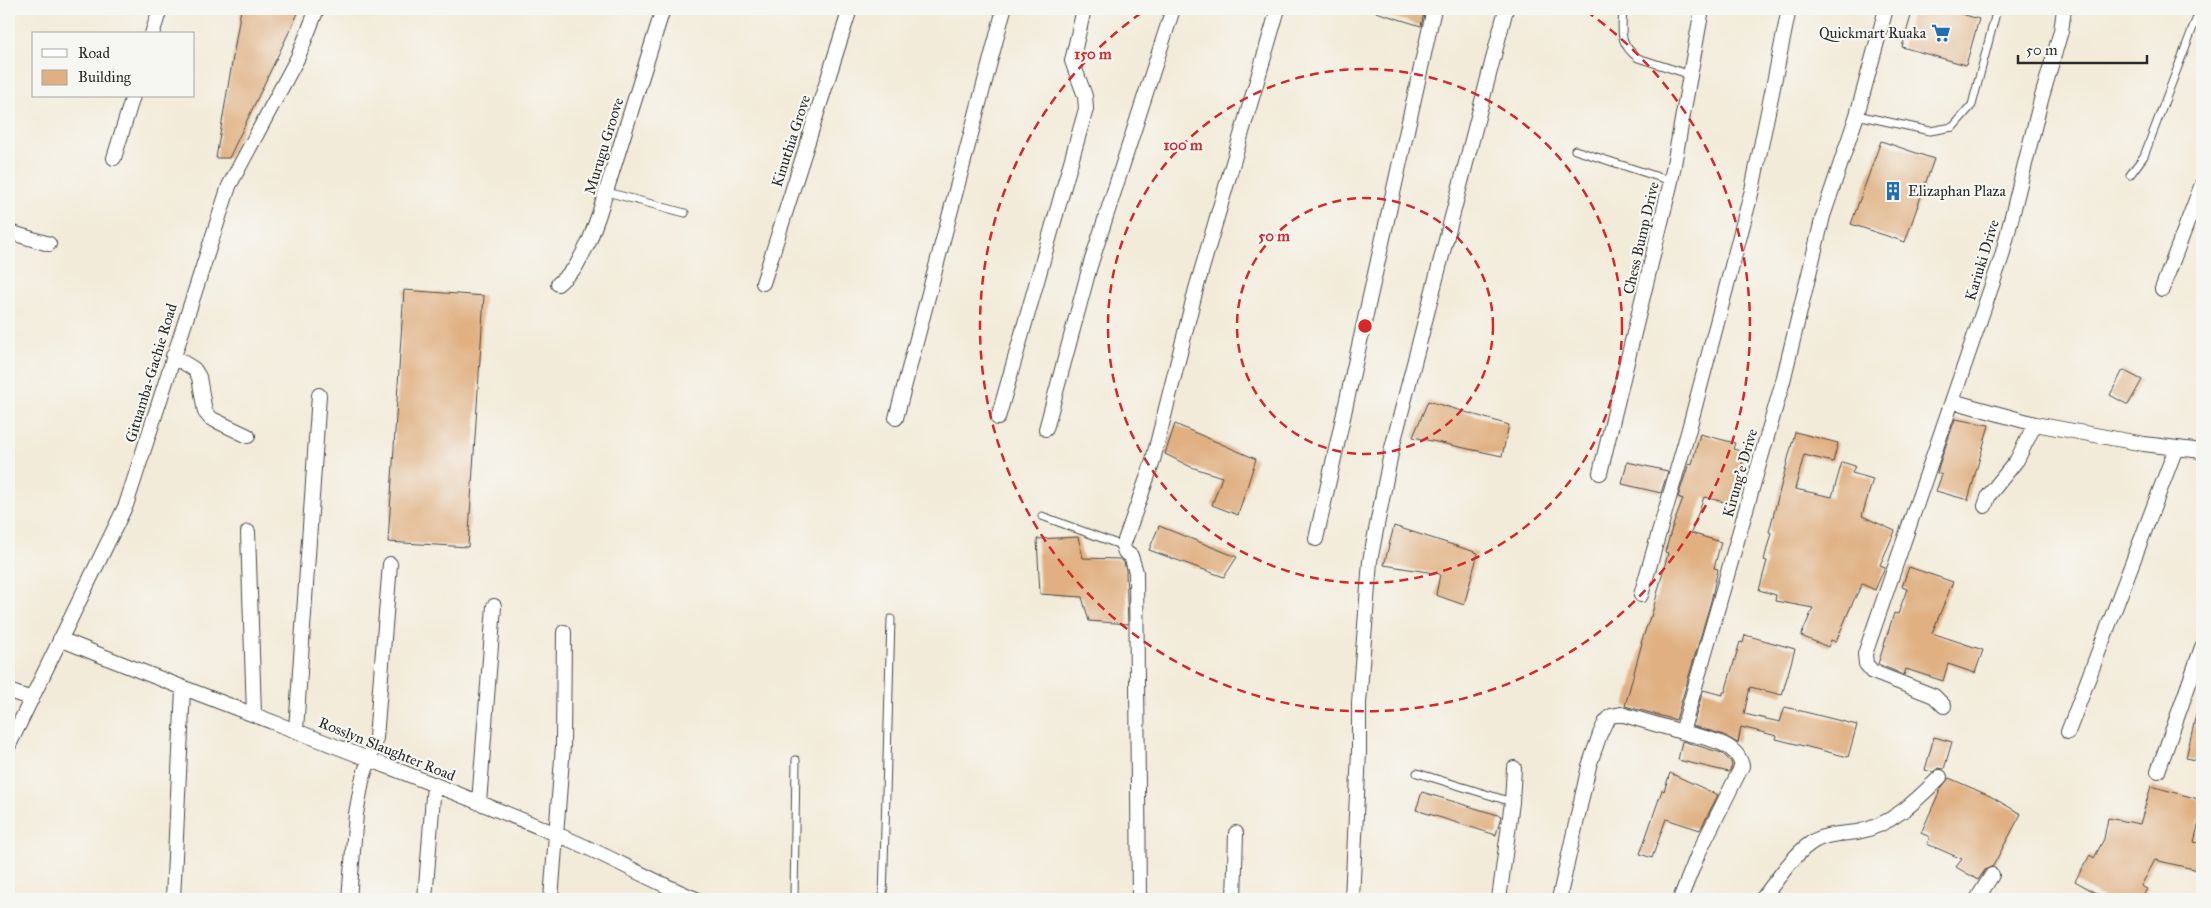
<svg xmlns="http://www.w3.org/2000/svg" width="2211" height="908" font-family="'IM FELL Great Primer',serif">
<style>
.building{fill:#e0b082}
.lines{fill:none;stroke-linecap:round;stroke-linejoin:round}
.lane-casing{stroke:#494845;stroke-width:9}
.street-casing{stroke:#494845;stroke-width:16}
.lane{stroke:#fff;stroke-width:7}
.street{stroke:#fff;stroke-width:14}
.ring{fill:none;stroke:#d62828;stroke-width:2.5;stroke-dasharray:9 6}
.labels{text-anchor:middle;dominant-baseline:central;stroke-width:4.5;stroke-linejoin:round;paint-order:stroke}
.poi-label{font-size:15px;fill:#2b2b2b;stroke:#f6f6f2;text-anchor:end}
.street-label{font-size:15px;fill:#2b2b2b;stroke:#f6f6f2}
.centre{fill:#d62828;stroke:#f6f6f2;stroke-width:2.5}
.ring-label{font-size:15px;text-anchor:middle;font-weight:bold;fill:#d62828;stroke:#f6f6f2;stroke-width:4.5;stroke-linejoin:round;paint-order:stroke}
</style>
<rect width="100%" height="100%" fill="#f6f6f2"/>
<filter id="ink" filterUnits="userSpaceOnUse"><feTurbulence type="fractalNoise" baseFrequency=".02" numOctaves="2"/><feDisplacementMap in="SourceGraphic" scale="10" xChannelSelector="R" yChannelSelector="G"/><feConvolveMatrix kernelMatrix="1 2 1 2 8 2 1 2 1" color-interpolation-filters="sRGB"/></filter>
<filter id="wash" filterUnits="userSpaceOnUse"><feTurbulence type="fractalNoise" baseFrequency=".0096" numOctaves="4" result="noise"/><feDisplacementMap in="SourceGraphic" scale="20" xChannelSelector="R" yChannelSelector="G"/><feGaussianBlur stdDeviation="1.12" result="paint"/><feColorMatrix in="noise" values="0 0 0 0 0 0 0 0 0 0 0 0 0 0 0 0 0 1.4 0 .05"/><feComposite in="paint" operator="in"/></filter>
<g filter="url(#wash)">
<rect width="100%" height="100%" fill="#f3ebd9"/>
<g id="blocks">
<path class="building" d="M241,9H300L229,158H216Z
M1376,9H1425L1421,26L1376,12Z
M1913,9H1944L1979,19L1966,65L1902,47Z
M1881,141L1934,159L1905,242L1851,224Z
M404,290L484,296L468,547L388,542Z
M2123,370L2142,380L2128,405L2110,395Z
M1428,401L1509,425L1502,456L1413,437Z
M1955,419L1989,425L1968,500L1936,491L1942,475L1937,473L1939,465Z
M1175,424L1256,459L1238,515L1212,505L1222,477L1191,467L1165,454Z
M1795,432L1838,443L1833,462L1804,455L1795,489L1832,497L1842,462L1855,466L1852,473L1873,479L1862,516L1895,531L1880,565L1885,567L1875,590L1862,584L1851,606L1836,642L1831,640L1828,647L1801,636L1813,608L1775,601L1776,595L1759,590L1767,561L1764,560L1771,533L1769,532Z
M1700,434L1735,443L1733,449L1745,452L1733,504L1704,497L1691,533L1721,542L1714,568L1718,569L1711,601L1676,720L1625,706L1642,643H1641L1650,617H1651L1668,553L1665,552L1672,528L1683,499L1678,497L1689,463L1692,464Z
M1627,462L1668,471L1661,493L1622,484Z
M1159,526L1237,557L1224,577L1149,550Z
M1394,526L1478,553L1464,605L1436,595L1440,574L1384,565Z
M1078,537L1083,558L1120,559L1124,562L1126,570L1128,624L1089,621L1082,597L1040,594L1037,539Z
M1909,567L1953,582L1932,633L1983,650L1975,673L1948,664L1943,681L1906,669L1904,675L1878,664L1894,613L1898,614L1907,589L1902,587Z
M1745,635L1795,649L1782,695L1750,687L1744,714L1780,722L1785,707L1857,725L1848,757L1776,739L1777,736L1741,727L1738,743L1721,734L1693,726L1703,690L1723,695V692H1725L1740,642L1743,643Z
M2197,710L2202,711V762L2186,758Z
M1934,737L1952,742L1944,769L1938,768L1933,772L1925,770Z
M1682,741L1722,753L1731,762L1732,766L1729,772L1678,760Z
M1670,773L1718,795L1700,830L1666,819L1652,858L1640,854L1662,790L1664,791Z
M1949,778L1990,796L2021,814L1993,866L1985,870L1978,880L1956,867L1962,859L1927,844L1930,837L1921,833L1941,788Z
M2151,786L2202,800V810L2194,842L2202,844L2198,870L2155,860L2141,886L2147,889L2141,899H2106L2075,881L2090,855L2094,858L2104,839L2108,818L2140,824Z
M1422,792L1501,816L1496,835L1416,810Z"/>
</g>
</g>
<g filter="url(#ink)">
<use href="#blocks" fill-opacity="0" stroke="#494845" stroke-width="1"/>
<g class="lines">
<g class="lane-casing">
<path id="lane" d="M1623,9C1622,31 1618,43 1638,58L1691,75
M1857,115L1930,131L1953,127L1972,105L1997,9
M1575,150L1671,181
M2130,175L2144,156L2200,9
M607,192L685,213
M1042,516L1123,546
M1417,773L1512,802
M794,899L796,760
M883,899L891,619"/>
</g>
<g class="street-casing">
<path id="street" d="M152,34L160,9
M114,158L133,96
M9,232L49,244
M763,283L850,9
M558,284L575,268L589,242L599,214L663,9
M2162,289L2202,184
M173,356L194,369L199,377L205,412L210,418L248,436
M1952,401L2035,424L2144,444L2202,451
M896,418L1004,9
M998,418L1086,109L1085,96L1072,61L1084,9
M1046,429L1090,266L1173,9
M1600,473L1671,181L1702,9
M1985,506L1989,495L2017,460L2035,424
M248,532L254,714
M1316,539L1434,9
M1641,595L1689,429L1752,190L1789,9
M60,639C225,706 392,765 556,834C604,853 649,880 696,899
M9,691L32,699
M1944,706L1934,696L1873,672L1866,664L1865,654L2002,256L2041,100L2061,31L2064,9
M296,730L319,395
M2068,732L2176,448
M9,745L126,505L229,186L298,57L317,9
M2158,771L2202,647
M479,803L494,606
M173,899L183,689
M349,899L356,814L362,781L376,738L390,564
M425,899L434,784
M551,899L563,746L564,632
M1139,899L1136,572L1131,556L1125,552L1123,546L1152,464L1196,289L1278,9
M1234,899L1236,833
M1352,899L1359,752V703L1370,561L1392,448L1506,9
M1499,899L1512,802L1514,768
M1559,899L1589,766L1600,734L1605,723L1611,716L1621,714L1682,732
M1680,899L1698,854L1742,766C1737,741 1703,738 1682,732L1783,381L1823,216L1857,115L1886,9
M1762,899C1776,882 1796,850 1816,840C1829,833 1844,834 1857,832C1891,826 1917,800 1940,777
M1977,899L1992,875"/>
</g>
<use href="#lane" class="lane"/>
<use href="#street" class="street"/>
</g>
</g>
<g class="ring">
<circle cx="1365" cy="326" r="128"/>
<circle cx="1365" cy="326" r="257"/>
<path d="M1586 11A385 385 0 1 1 1144 11"/>
</g>
<defs>
<g id="supermarket-bare" transform="scale(1.5)"><path d="M-6-5.5h2.5l.6 2H6L4.5 2H-2.5L-4.4-4H-6ZM-1.5 3.2a1.3 1.3 0 1 0 .1 0ZM3 3.2a1.3 1.3 0 1 0 .1 0Z" fill="#1f6fb2" stroke="#f6f6f2" stroke-width="2.5" paint-order="stroke"/></g>
<g id="building-bare" transform="scale(1.5)"><path d="M-4-6H4V6H1V3H-1V6H-4ZM-2.5-4.3h1.7v1.8h-1.7ZM.8-4.3h1.7v1.8H.8ZM-2.5-1h1.7V.8h-1.7ZM.8-1h1.7V.8H.8Z" fill="#1f6fb2" stroke="#f6f6f2" stroke-width="2.5" paint-order="stroke"/></g>
</defs>
<g fill-rule="evenodd">
<use href="#supermarket-bare" x="1941" y="33"/>
<use href="#building-bare" x="1893" y="191"/>
</g>
<g class="labels">
<g class="poi-label">
<text x="1926" y="33">Quickmart Ruaka</text>
<text x="1908" y="191" text-anchor="start">Elizaphan Plaza</text>
</g>
<g class="street-label">
<text transform="translate(791 141) rotate(-72)">Kinuthia Grove</text>
<text transform="translate(604 146) rotate(-73)">Murugu Groove</text>
<text transform="translate(1641 238) rotate(-77)">Chess Bump Drive</text>
<text transform="translate(1982 260) rotate(-73)">Kariuki Drive</text>
<text transform="translate(151 373) rotate(-73)">Gituamba-Gachie Road</text>
<text transform="translate(1740 473) rotate(-74)">Kirung'e Drive</text>
<text transform="translate(387 749) rotate(22)">Rosslyn Slaughter Road</text>
</g>
</g>
<circle cx="1365" cy="326" r="8" class="centre"/>
<g class="ring-label">
<text x="1093" y="59">150 m</text>
<text x="1183" y="150">100 m</text>
<text x="1274" y="241">50 m</text>
</g>
<rect width="2211" height="908" fill="none" stroke="#f6f6f2" stroke-width="30"/>
<rect x="32" y="32" width="162" height="65" fill="#f6f6f2" stroke="#a5a5a2"/>
<rect x="42" y="49" width="25" height="8" fill="#ffffff" stroke="#a5a5a2"/>
<text x="78" y="58" font-size="15" fill="#2b2b2b">Road</text>
<rect x="42" y="70" width="25" height="15" fill="#e0b082" stroke="#a5a5a2"/>
<text x="78" y="82" font-size="15" fill="#2b2b2b">Building</text>
<path d="M2018 55v8h129v-8" fill="none" stroke="#2b2b2b" stroke-width="2.5"/>
<text x="2026" y="55" font-size="15" fill="#2b2b2b" stroke="#f6f6f2" stroke-width="4" paint-order="stroke">50 m</text>
</svg>
